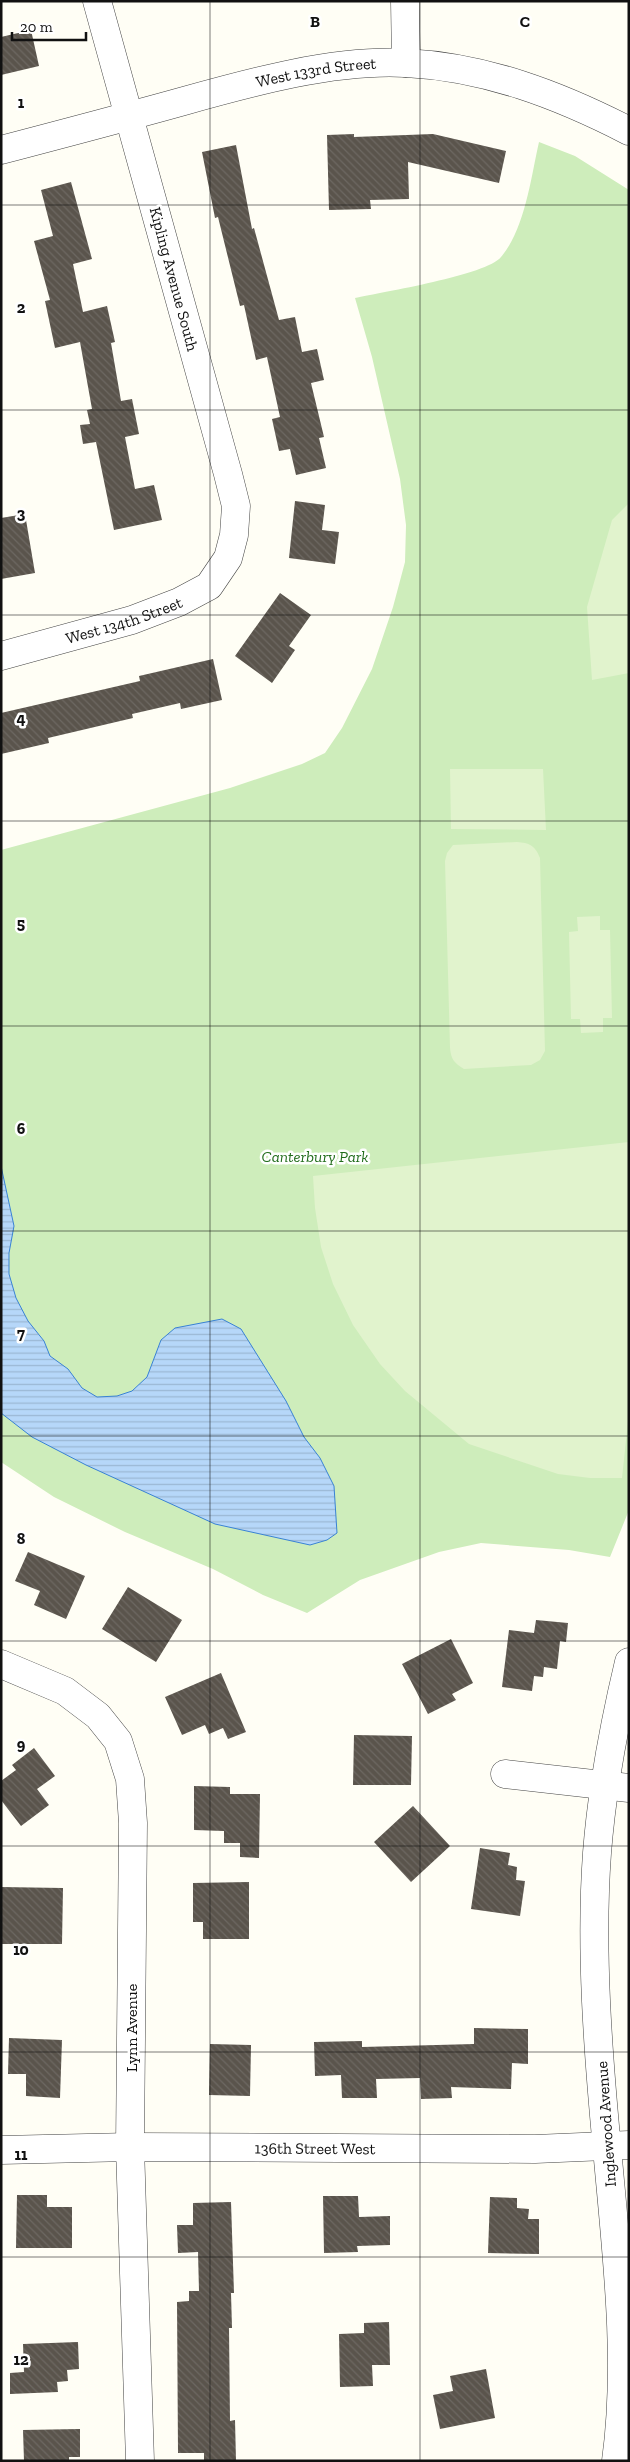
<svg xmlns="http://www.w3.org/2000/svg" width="630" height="2462" font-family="'Zilla Slab',serif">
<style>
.green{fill:#ceedbb}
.pitch{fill:#e1f3cd}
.water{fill:url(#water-rules);stroke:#3982d4}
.building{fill:url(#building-back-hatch)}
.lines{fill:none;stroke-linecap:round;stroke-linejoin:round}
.minor-casing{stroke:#444;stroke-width:29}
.minor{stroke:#fff;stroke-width:28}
.grid{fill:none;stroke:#111;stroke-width:1;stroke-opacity:0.55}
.labels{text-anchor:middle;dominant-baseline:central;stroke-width:5;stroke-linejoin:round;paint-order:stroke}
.street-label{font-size:16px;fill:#111;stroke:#fff}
.park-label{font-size:16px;font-style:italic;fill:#226d1c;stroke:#fff}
.grid-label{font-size:16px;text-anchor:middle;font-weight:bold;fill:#111;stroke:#fff;stroke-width:5;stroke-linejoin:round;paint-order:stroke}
</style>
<defs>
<pattern id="water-rules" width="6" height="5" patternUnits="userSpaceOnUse" patternTransform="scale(1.25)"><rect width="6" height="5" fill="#b6d7f9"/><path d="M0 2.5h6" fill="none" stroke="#9bb8d4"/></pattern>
<pattern id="building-back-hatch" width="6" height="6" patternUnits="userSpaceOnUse" patternTransform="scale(1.25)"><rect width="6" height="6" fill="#5a544c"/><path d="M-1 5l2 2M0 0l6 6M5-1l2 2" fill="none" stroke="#6d6862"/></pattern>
</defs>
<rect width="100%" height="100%" fill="#fffef5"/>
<path class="green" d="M539,142L575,156L629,190V1510L610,1557L569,1550L481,1543L439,1552L360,1580L307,1613L263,1595L213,1569L125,1532L54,1497L1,1462V850L230,788L302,764L325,753L342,728L372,669L393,607L405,562L406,525L400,479L372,357L355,298C383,292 487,275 501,257C525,229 531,177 539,142Z"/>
<path class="pitch" d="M629,503V673L592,680L587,607L612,520Z
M450,769H543L546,830L451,829Z
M517,842C529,843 535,845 540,858L545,1051L540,1060L531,1065L464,1069C454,1063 451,1059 450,1048L445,861L447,853L453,845Z
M600,916V930H610L612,1018H603V1032L581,1033L580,1019H571L569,932L578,931L577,917Z
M629,1142V1412L622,1478H590L558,1474L469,1444L405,1391L380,1364L353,1325L333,1284L321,1247L315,1208L313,1176Z"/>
<path class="water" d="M1,1166L14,1226L9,1253V1274L16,1298L28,1321L44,1341L50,1356L68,1369L82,1388L97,1397L117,1396L132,1391L147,1377L161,1340L175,1328L222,1319L241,1329L286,1401L304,1437L320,1458L334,1486L337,1533L327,1540L310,1545L215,1524L86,1465L32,1437L1,1413Z"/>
<path class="building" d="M31,30L39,66L1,75V37Z
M354,134V137L433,134L506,151L499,183L408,162L409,199L370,200L371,209L329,210L327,135Z
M236,145L252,229L254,228L279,320L295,317L302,352L317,349L324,380L311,383L324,437L319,438L326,468L296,475L290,449L279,451L272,419L280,417L267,357L256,360L244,305L240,306L218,217L215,218L202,152Z
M71,182L92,259L73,264L83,312L107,306L115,342L111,343L121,401L132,399L139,434L125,437L135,489L154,485L162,520L114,530L96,442L83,444L80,425L90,424L87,410L92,409L80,342L55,348L45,301L50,300L34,241L53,236L41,190Z
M295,501L325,505L322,530L339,532L335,564L289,558Z
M25,514L35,573L1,579V518Z
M280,593L311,615L289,646L295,650L272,683L235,656Z
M213,659L222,700L181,709L180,703L132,714L133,718L48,738L49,743L1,754V713L140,681L139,676Z
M28,1552L85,1576L66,1619L34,1605L40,1591L15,1581Z
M128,1587L182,1620L156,1662L102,1629Z
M536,1620L568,1623L566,1642L560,1641L557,1669L544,1667L543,1677L534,1676L532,1691L502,1687L509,1630L534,1633Z
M451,1639L473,1683L452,1694L456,1700L428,1714L402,1664Z
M221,1673L246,1732L228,1739L223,1728L209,1734L205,1725L182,1735L165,1697Z
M354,1735L412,1736L411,1785H353Z
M34,1748L55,1776L37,1789L49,1805L21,1826L1,1800V1781L16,1770L12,1765Z
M194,1786L230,1787V1794H260L259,1858L240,1857V1843H224V1831L194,1830Z
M413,1806L450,1846L411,1882L374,1842Z
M480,1848L510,1853L508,1865L517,1867L516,1880L525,1881L520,1916L471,1909Z
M249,1882V1939H203V1922H193V1883Z
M1,1887L63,1888L62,1944H1Z
M474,2028L528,2029V2064L512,2063L511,2089L451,2087L452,2098L421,2099L420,2078L376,2079L377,2098H342L341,2075L315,2076L314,2042L362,2041V2047L474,2044Z
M9,2038L62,2040L60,2098L26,2096V2074H8Z
M210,2044L251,2045L250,2096L209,2095Z
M17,2195H47V2207H72V2248H16Z
M323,2196H358L359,2217L390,2216V2245L357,2246L358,2252L324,2253Z
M490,2197L517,2198V2208L529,2209L528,2219H539V2254L488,2253Z
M231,2202L234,2293H231L232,2328H229L230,2421L235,2420L236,2461H204V2453H178L177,2302L189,2301V2291H199L198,2252L178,2253L177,2225H193V2203Z
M389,2322L390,2365H372L373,2386L340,2387L339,2334L364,2333V2323Z
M78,2342L79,2369L67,2370L68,2381L57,2382L58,2392L10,2394V2373L24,2372L23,2344Z
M486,2369L495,2418L440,2429L433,2395L453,2391L450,2376Z
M80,2429V2457H69V2461H24L23,2430Z"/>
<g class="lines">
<g class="minor-casing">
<g id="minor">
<path d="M405,1L406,63"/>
<path id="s1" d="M1,150C62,134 123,118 184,101C252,82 335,59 406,63C486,67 559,95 629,131"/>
<path id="s2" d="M1,656L132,620L179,602L209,586L228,558L234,535L236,506L228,474L97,1"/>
<path d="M1,1664L65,1691L98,1716L118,1741L130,1779L133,1823L130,2147L140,2461"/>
<path d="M505,1774L629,1788"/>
<path id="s3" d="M1,2150L130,2147L535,2149L629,2145"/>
<path d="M616,2461C630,2360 616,2250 607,2148C598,2053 590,1949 597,1853C602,1789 614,1725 629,1662"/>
</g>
</g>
<use href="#minor" class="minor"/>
</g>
<path class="grid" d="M210,1V2461M420,1V2461M1,205H629M1,410H629M1,615H629M1,821H629M1,1026H629M1,1231H629M1,1436H629M1,1641H629M1,1846H629M1,2052H629M1,2257H629"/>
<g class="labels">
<g class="street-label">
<text stroke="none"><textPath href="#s1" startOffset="325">West 133rd Street</textPath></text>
<text transform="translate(174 279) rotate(75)">Kipling Avenue South</text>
<text stroke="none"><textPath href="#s2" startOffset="128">West 134th Street</textPath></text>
<text transform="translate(131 2028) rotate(-90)">Lynn Avenue</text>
<text transform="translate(606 2124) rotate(-94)">Inglewood Avenue</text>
<text stroke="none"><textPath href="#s3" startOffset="314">136th Street West</textPath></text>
</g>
<g class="park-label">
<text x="315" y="1156">Canterbury Park</text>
</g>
</g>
<g class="grid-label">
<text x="315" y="27">B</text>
<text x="525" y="27">C</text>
<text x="21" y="108">1</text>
<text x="21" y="313">2</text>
<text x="21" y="519">3</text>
<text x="21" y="724">4</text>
<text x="21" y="929">5</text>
<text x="21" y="1134">6</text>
<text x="21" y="1339">7</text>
<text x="21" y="1544">8</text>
<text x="21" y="1750">9</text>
<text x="21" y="1955">10</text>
<text x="21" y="2160">11</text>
<text x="21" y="2365">12</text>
</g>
<rect width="630" height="2462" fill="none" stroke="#111111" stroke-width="5"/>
<path d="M12 32v8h74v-8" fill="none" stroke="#111111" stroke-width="2.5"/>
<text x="20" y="32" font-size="15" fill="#111111" stroke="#ffffff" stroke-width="4" paint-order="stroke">20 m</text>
</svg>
